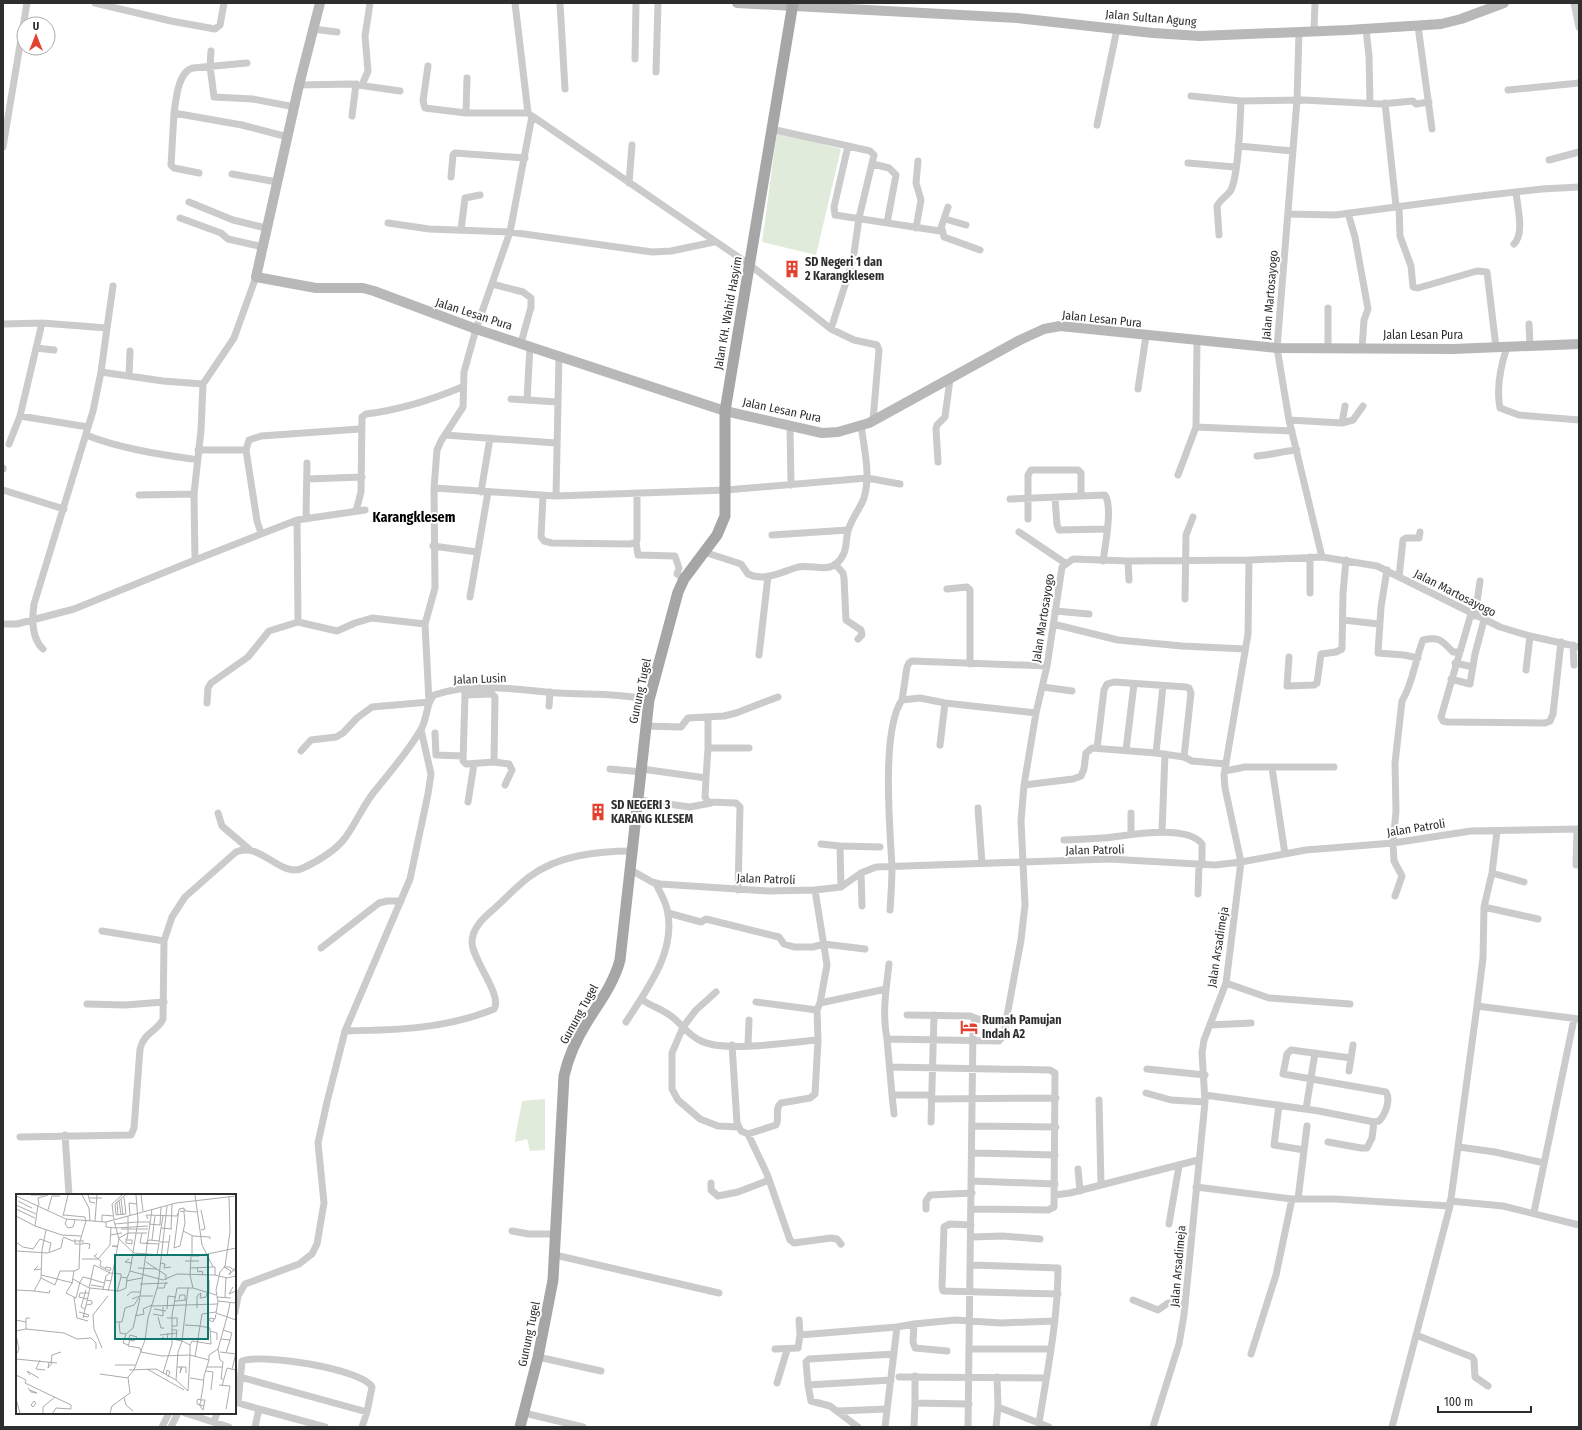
<svg xmlns="http://www.w3.org/2000/svg" width="1582" height="1430" font-family="'Fira Sans Condensed',sans-serif">
<style>
.green{fill:#e1ebdc}
.lines{fill:none;stroke-linecap:round;stroke-linejoin:round}
.street{stroke:#cbcbcb;stroke-width:7}
.secondary{stroke:#b8b8b8;stroke-width:10}
.primary{stroke:#a6a6a6;stroke-width:11}
.labels{text-anchor:middle;dominant-baseline:central;stroke-width:4;stroke-linejoin:round;paint-order:stroke}
.street-label{font-size:12px;fill:#2e2e2e;stroke:#fff}
.poi-label{font-size:12px;font-weight:bold;fill:#2e2e2e;stroke:#fff;text-anchor:start}
.quarter-label{font-size:14px;font-weight:bold;fill:#000;stroke:#fff}
.inset-road{fill:none;stroke:#ababab;stroke-width:1}
.view{fill:#0f766e;fill-opacity:0.15;stroke:#0f766e;stroke-width:2}
.inset-edge{fill:none;stroke:#2e2e2e;stroke-width:2}
</style>
<rect width="100%" height="100%" fill="#fff"/>
<path class="green" d="M777,132L841,149L816,255L762,242Z
M545,1099V1150L530,1151L527,1139L515,1142C516,1127 520,1116 522,1101Z"/>
<g class="lines">
<path class="street" d="M95,3L171,21L215,29L220,25L224,3
M560,3L565,89
M1574,3L1579,27
M1418,26L1432,129
M313,29L337,32
M1366,29L1369,56L1370,103
M1314,30L1315,3
M1299,32L1297,100L1277,348L1289,420L1322,557L1377,566L1500,627L1530,636L1579,647
M211,51L210,66L214,97L253,99L295,107
M635,59L636,3
M247,63L193,68C178,71 176,100 174,113L242,125L288,137
M428,66L423,101L425,108L466,113H528
M656,72L658,3
M299,85L351,84L400,91
M362,85L368,71L365,36L370,3
M1508,90L1579,83
M1191,96L1241,101L1303,100L1381,104L1413,101L1416,104L1429,102
M1385,103L1396,206
M174,113L171,165L174,168L199,173
M466,113L467,78
M352,116L356,84
M532,116L750,265L831,329L854,340L877,345L879,350L873,420
M1097,125L1117,29
M771,129L848,146L834,207L835,215L940,231L948,207
M848,146L870,151L874,155L859,218L854,253
M1238,146L1293,151
M3,147L27,3
M1549,160L1579,152
M1188,163L1235,167
M873,164L889,168L896,175L887,223
M232,174L277,182
M451,177L453,155L455,153L525,158
M629,183L632,145
M189,202L233,220L266,228
M1399,206L1400,236L1411,266L1413,287L1418,288L1477,271L1487,272L1496,347
M1348,213L1355,237L1368,309L1364,320L1362,349
M1289,214L1335,215L1472,197L1542,189L1579,187
M180,218L221,233L228,239L263,247
M945,219L966,225
M388,223L429,229L510,232L652,252L671,251L714,242
M916,228L921,200L916,183L918,161
M942,229L944,237L980,250
M461,230L465,198L480,195
M1219,235L1217,206C1220,200 1227,196 1231,190C1239,173 1240,121 1241,101
M1514,244C1525,233 1517,206 1516,192
M492,284L523,292L531,298V307L521,343
M3,324L42,323L107,328L101,372L163,381L203,384L234,338L256,277
M1529,324L1530,346
M107,328L113,286
M831,329L852,263
M1507,347C1501,365 1496,388 1500,408L1519,415L1579,420
M36,348L54,350
M1328,349V308
M129,376L130,351
M1138,389L1146,336
M511,399L558,402
M527,400L530,346
M20,416L42,323
M1289,420L1342,423L1345,406
M1342,423L1353,420L1363,406
M790,425L791,485
M1196,427L1197,341
M86,435C119,448 156,454 192,459
M445,435L556,443
M9,444L20,416L88,427
M198,450H246
M1257,456C1271,455 1283,451 1297,450
M938,462L936,429L937,425L945,417L950,379
M3,469V468
M1178,475L1196,427L1292,431
M307,479L362,477
M434,488L556,496L726,490L867,478L900,484
M3,490L64,509
M481,492L490,438
M139,495L194,494
M543,496L541,537L544,541L552,543L629,544L635,543L637,540V493
M556,496L559,355
M1055,498L1057,525L1059,530L1107,529
M1010,499L1105,495C1113,507 1105,546 1103,561
M356,511L361,492L362,417L366,414C400,410 431,400 462,387
M306,519L307,463
M1028,519V475L1031,470H1078L1081,473V496
M297,520L298,622
M1019,532L1065,563
M261,533L257,521L246,450L249,440L261,436L360,429
M772,535L848,530
M636,542L638,555L675,556L679,568L677,574L684,579
M433,546L477,552
M704,552L741,564L748,574C765,582 781,572 798,567C810,564 826,572 836,564C848,554 845,543 848,531C851,519 860,509 864,498C871,475 864,448 861,425
M195,560L297,520L365,510
M1128,561L1129,580
M835,564L843,573L844,578L846,620L861,630L862,635L858,639
M1387,570L1381,607L1378,653L1404,655L1418,658
M1399,577L1403,540L1406,538H1419L1420,532
M947,589L967,587L970,590V664
M1310,593V557
M470,597L488,492
M1185,599L1186,535L1193,517
M1055,611L1089,614
M1471,614L1441,717L1443,721L1447,722L1545,723L1550,721L1553,714L1561,642
M1475,616L1480,581
M1343,620L1379,624
M3,624H17L74,609L195,560L194,494L201,430L203,384
M1053,624L1118,640L1182,646L1245,649
M1573,645L1574,665
M43,649C31,638 32,618 34,604L93,411L101,372
M759,655L768,576
M1289,657L1287,686L1314,685L1317,683L1321,654L1336,652L1342,649L1343,593L1346,560
M1455,663L1473,667
M1526,670L1530,636
M1451,679L1470,684L1475,654L1484,620
M1043,687L1072,691
M465,689V695L492,694L495,697L494,762L509,764L512,770L505,785
M465,695L463,761L466,764L494,762
M902,700L907,667L909,663L912,661L1047,666
M207,703L208,688L211,683L248,657L269,631L298,622L337,631L355,623L372,618L425,624
M549,706L550,692
M708,717V748
M645,726L681,727L688,718L724,716L736,713L778,697
M435,733L436,755L463,756
M940,745L945,703
M1097,748L1104,690L1107,684L1114,682L1186,687L1189,688L1191,693L1184,757
M1126,750L1134,684
M301,751L311,740L336,737L343,733L357,718L372,707L429,702L425,624L435,588L434,488L437,450L441,441L463,407L464,372L476,329L510,232L532,116L528,113L515,3
M1156,753L1163,686
M1272,768L1285,854
M610,769L642,772
M642,769L706,778L708,748H749
M1225,771L1245,767H1334
M706,778L705,797L708,802L736,803L740,807L738,890
M1024,785L1073,779L1081,776L1084,769L1086,753L1092,748L1156,753L1184,757L1192,761L1226,764
M639,800L690,807L711,803
M468,802L474,764
M978,808L982,863
M218,813L222,826L249,849
M1131,813V834
M1162,832L1165,754
M1064,840C1080,839 1097,839 1113,837C1134,834 1188,825 1202,844V865
M821,844L840,846
M1576,865L1577,830
M631,870L652,882L660,884L768,891L815,890L841,887L861,873L876,867L1109,859L1215,865L1241,862L1306,850L1393,843L1471,831L1579,829
M861,873L862,906
M1492,873L1524,882
M841,887L840,846L880,847
M1198,894L1199,865
M1395,896L1402,876L1394,861L1393,843L1396,811L1395,763L1402,701C1413,683 1415,660 1423,640C1440,636 1442,641 1453,652H1458
M1484,907L1538,919
M890,910C891,896 892,881 892,867C890,829 881,730 902,700L920,698L945,703L1036,713
M668,913L701,922L706,919L779,937L784,944L794,947H813L824,944L865,949
M102,931L164,941
M321,948L379,903L387,901H401
M1226,983L1269,998L1350,1004
M716,992L696,1010L683,1027L672,1053V1089L678,1100L700,1119L718,1126L739,1127
M641,999C649,1005 659,1008 668,1014C680,1021 687,1035 701,1041C726,1053 789,1042 818,1040L817,1010L820,1003L827,965L815,890
M756,1002L817,1010
M820,1003L886,989
M87,1004L125,1005L164,1002
M1477,1006L1483,958L1484,907L1492,873L1497,831
M907,1015L970,1016L978,1019
M626,1022C647,989 677,951 667,909C665,900 660,892 656,884
M1210,1025L1251,1023
M345,1031C396,1030 446,1029 494,1009C503,995 472,960 472,942C472,927 485,917 495,908C506,898 517,886 529,877C558,855 598,851 633,851
M887,1039C882,1015 886,989 889,964
M732,1045L737,1123L741,1131L748,1134L767,1174L790,1240L794,1243L831,1238L837,1239L841,1244
M748,1045L749,1020
M890,1067L1050,1070L1055,1073L1054,1207L1048,1210L971,1209
M1147,1069L1205,1075
M1349,1071L1351,1058
M1146,1093L1171,1100L1205,1102
M892,1095L894,1114
M931,1095H892L887,1039L999,1041L1005,1034V1020
M1205,1095L1319,1111L1374,1122L1379,1121C1385,1115 1391,1100 1386,1092L1283,1074L1287,1054L1291,1050L1351,1058L1353,1045
M931,1099L1056,1098
M1099,1100L1101,1185
M1279,1105L1274,1145L1304,1150
M1306,1109L1315,1053
M931,1122L934,1015
M972,1126L1056,1127
M748,1134L776,1125C780,1118 774,1109 781,1103L810,1098L815,1094L818,1040
M65,1135L69,1195
M20,1137L131,1135L134,1128L140,1049C144,1032 157,1032 163,1019L164,941L172,917L185,897L236,852C261,841 281,879 303,868C318,861 335,851 345,838C356,823 363,806 374,792C390,772 407,753 420,731C428,720 425,704 434,695C473,681 518,690 558,693C588,695 619,693 649,700
M1328,1142L1361,1148H1367L1372,1138L1374,1122
M1459,1147L1495,1152L1544,1163
M973,1153L1055,1155
M1078,1169L1080,1191
M972,1181L1055,1184
M711,1183V1190L718,1196L738,1192L769,1180
M1196,1187L1292,1199H1335L1450,1206
M1055,1195L1070,1193L1198,1160
M1298,1199L1307,1126
M1450,1201L1503,1206L1579,1225
M926,1209V1201L930,1195L972,1193
M1534,1212L1574,1019
M1169,1224L1179,1166
M971,1225L950,1224L944,1227L942,1287L943,1291L1058,1294
M512,1231L529,1234H556
M971,1237L1003,1236L1040,1239
M555,1255L719,1293
M971,1265L1058,1268C1058,1320 1047,1372 1039,1423
M1133,1300L1158,1310L1168,1303L1185,1305
M235,1312L238,1296L245,1284L299,1264L312,1254L317,1244L324,1203L318,1143L327,1102L345,1031L410,879L428,794L431,774L421,730
M799,1320L800,1335
M914,1324L913,1342L915,1348L947,1351
M1416,1335L1472,1357L1474,1360L1475,1377L1488,1386
M775,1349L798,1348L800,1335L897,1327L914,1324L955,1320L1001,1323L1055,1321
M969,1349H1051
M1251,1354L1276,1275L1292,1199
M538,1357L601,1371
M915,1376V1403L969,1404
M240,1377L367,1412
M899,1377L1046,1378
M997,1377L998,1407
M891,1380L808,1385L806,1362L809,1359L894,1354
M777,1383L787,1350
M808,1385L811,1401L830,1406L858,1427
M235,1402L259,1409
M238,1403L242,1361C261,1353 363,1369 372,1387L367,1412L362,1427
M838,1411L887,1409
M185,1413L229,1427
M524,1413L583,1427
M214,1422L217,1413
M162,1427L169,1413
M171,1427L178,1413
M255,1427L259,1409L325,1427
M885,1427L897,1327
M914,1427L915,1403
M968,1427L973,1026L974,1022L978,1019L1005,1020L1007,1016L1021,940L1025,905L1021,821L1024,785L1036,713L1047,666L1062,567L1073,559L1128,561L1249,560L1322,557
M996,1427L998,1407L1049,1427
M1153,1427L1179,1344L1184,1315L1205,1102L1202,1053L1204,1040L1226,983L1241,862L1225,788L1224,775L1248,634L1249,560
M1392,1427L1450,1206L1477,1006L1579,1019"/>
<path class="secondary" d="M320,3L299,85L256,277L316,288H363L374,291L476,329L725,411L822,433L838,432L869,423L1020,340L1044,329L1060,326L1277,348L1453,349L1579,344
M737,3L1017,18L1153,33L1200,36L1348,30L1441,24L1461,19L1504,3"/>
<path class="primary" d="M520,1427L538,1357L553,1280L564,1076C568,1058 577,1038 587,1022C599,1003 614,983 620,960L649,700L678,592L684,579L717,535L725,516V411L793,3"/>
</g>
<defs>
<g id="building-bare" transform="scale(1.38)"><path d="M-4-6H4V6H1V3H-1V6H-4ZM-2.5-4.3h1.7v1.8h-1.7ZM.8-4.3h1.7v1.8H.8ZM-2.5-1h1.7V.8h-1.7ZM.8-1h1.7V.8H.8Z" fill="#e34232" stroke="#fff" stroke-width="2.5" paint-order="stroke"/></g>
<g id="hotel-bare" transform="scale(1.38)"><path d="M-6-4.5h1.5V1H6V5H4.5V3h-9V5H-6ZM-4 0a1.8 1.8 0 1 1 3.6 0ZM.5 0V-2.5h3Q6-2.5 6 0Z" fill="#e34232" stroke="#fff" stroke-width="2.5" paint-order="stroke"/></g>
</defs>
<g fill-rule="evenodd">
<use href="#building-bare" x="792" y="269"/>
<use href="#building-bare" x="598" y="812"/>
<use href="#hotel-bare" x="969" y="1027"/>
</g>
<g class="labels">
<g class="street-label">
<text transform="translate(1151 18) rotate(5)">Jalan Sultan Agung</text>
<text transform="translate(1270 295) rotate(-85)">Jalan Martosayogo</text>
<text transform="translate(728 313) rotate(-80)">Jalan KH. Wahid Hasyim</text>
<text transform="translate(474 314) rotate(18)">Jalan Lesan Pura</text>
<text transform="translate(1102 319) rotate(6)">Jalan Lesan Pura</text>
<text x="1423" y="335">Jalan Lesan Pura</text>
<text transform="translate(782 410) rotate(12)">Jalan Lesan Pura</text>
<text transform="translate(1455 593) rotate(27)">Jalan Martosayogo</text>
<text transform="translate(1043 618) rotate(-81)">Jalan Martosayogo</text>
<text transform="translate(480 679) rotate(-2)">Jalan Lusin</text>
<text transform="translate(640 691) rotate(-78)">Gunung Tugel</text>
<text transform="translate(1416 828) rotate(-9)">Jalan Patroli</text>
<text transform="translate(1095 850) rotate(-1)">Jalan Patroli</text>
<text transform="translate(766 879) rotate(2)">Jalan Patroli</text>
<text transform="translate(1218 947) rotate(-81)">Jalan Arsadimeja</text>
<text transform="translate(579 1014) rotate(-61)">Gunung Tugel</text>
<text transform="translate(1178 1266) rotate(-85)">Jalan Arsadimeja</text>
<text transform="translate(529 1334) rotate(-78)">Gunung Tugel</text>
</g>
<g class="poi-label">
<text x="805" y="262">SD Negeri 1 dan<tspan x="805" dy="14">2 Karangklesem</tspan></text>
<text x="611" y="805">SD NEGERI 3<tspan x="611" dy="14">KARANG KLESEM</tspan></text>
<text x="982" y="1020">Rumah Pamujan<tspan x="982" dy="14">Indah A2</tspan></text>
</g>
<g class="quarter-label">
<text x="414" y="517">Karangklesem</text>
</g>
</g>
<g transform="translate(16 1194)">
<rect width="220" height="220" fill="#fff"/>
<path class="inset-road" d="M15,1H28M66,1L73,14L74,27M72,1L74,8L79,9M109,1L99,10L100,21L110,20M120,1L122,27L114,77L147,86L161,80L199,81L211,84L220,82M125,1L127,17M179,1L186,51L197,73H199V81M0,2L50,25L90,28L160,9L220,2M213,2L214,38L209,72L204,78L200,96L202,108L200,119L220,126M108,3L110,20M73,4H86M105,5L107,21M103,6L105,21M2,7L16,14M101,8L102,21M0,11L20,20M22,11L19,32L46,41L65,42M23,11L22,4L32,1M0,15L19,24M169,15V17L181,18M32,16L36,2H44M164,17L168,18L169,29L164,52L158,54L163,15L168,14V18M48,21L69,23L70,27M114,21L113,9L121,10M0,22L19,32M47,22L52,1M51,25L49,30L52,34L57,33L59,26M132,25L130,21L161,22L162,19M98,26L96,10L106,1M70,27L64,47L63,75L58,77L56,89L50,99L60,104L64,88L67,83L75,85L78,71M79,27L81,1M98,27L103,45L118,59L145,61M86,28V21L98,22M90,28V33L100,34L132,32M121,28H134M99,30L121,28M133,30L144,31L145,13M145,34L147,22M105,35H119M119,35H132M155,35L156,10M185,36L189,35L185,16M167,37L177,42L194,43V45M112,39H131M126,39L124,49L143,50M94,41L106,39M154,41L153,48H143L145,34L156,35M176,41V63M47,43L57,47H68M103,44L112,39V22M59,45V50H67M110,46H116V50L110,49V45H111L112,39M136,46L139,22M0,48L7,53L17,55L24,45L35,49L33,58M66,49L74,50L73,55M130,49L133,46L143,47M102,53L96,52H102M0,57L32,59M32,59L45,54L47,44M81,60L78,62L85,67L84,72L94,77L95,74L90,73L89,75M141,61L143,49M145,61L182,62L220,54M151,62L153,48M175,63L174,81L177,94L200,101M66,65H82L94,51L95,33M113,65L109,68L116,69M169,67H183M130,68L150,81V86M144,69L149,70L148,74L155,73M78,71L94,79L105,80V83L111,84L114,77M22,72L18,76L25,75M181,73L182,78L186,77L187,81M208,73L215,77L213,81L220,73M208,73H214L220,78M122,74L141,75M175,74L197,73M25,81L57,89M25,84L39,91L44,77H58M57,85L73,94L75,85L88,89M89,86L95,87L92,97M193,86V99M95,87L103,45M110,87L126,84M124,90L152,89M75,91L87,93M217,93L213,100L220,97M141,94H148L150,88M172,94L166,147L174,151M0,96L18,97L25,84L26,56L30,36M87,96L90,82L94,79M18,97L33,99L34,96M101,98L105,83M185,99L184,104L190,103L191,99M111,102L115,98H124M58,103L61,124L72,127M201,103L215,104M209,103L210,83M71,105L63,103L64,99H73M116,105L124,102L136,15M163,105L164,101H169V106M159,107L171,106M202,107L220,109M70,111L76,110V107L71,106M136,112L202,110M181,114V102L185,99M69,115L65,113L70,96M138,115L150,117M151,115L152,102L160,103M63,118L73,121L72,123L67,122M137,120L147,122V113M119,122L128,120L127,115L136,111M142,123L145,134H148M211,123L214,109M67,124L74,94L103,97L110,94L111,84M151,124H161V132H156M198,125L197,128L193,126L194,124L199,125L200,120M0,126L10,128V124H14M100,128H106L109,114L118,111L124,102H137M103,128L104,139L110,140L107,149L112,151M169,131L184,132M10,135L48,139L61,145L75,144L80,149V155M156,136H161L160,145M0,137L10,135V128M194,137L201,139V146M110,140L117,134L124,104M0,141L3,155L0,161M144,141L161,139M146,143L151,146L152,139M109,145L118,147L121,143L114,141L113,144M156,145L166,147L162,158L160,186M205,145L214,146L215,142L216,139L207,136M114,146L112,152L124,154M174,151V161L193,166L188,182L187,193L185,204V207L184,209V212L187,216L189,206H185L182,205L181,207V210L184,211L188,212M174,151L176,147L195,150L194,134L184,132M86,154L78,135L77,121L92,102M204,158L220,160M210,159L214,146M179,163L186,120L200,118M0,165L41,169M24,166L20,175L29,176M193,166V161L202,155M33,168L32,174L36,169M35,169L36,161L45,158M99,171H119M161,173H170V179M165,173L164,179L166,173M191,173H206M131,175L168,196M216,175L220,159M113,176L140,175L160,186L172,197L174,161L146,162L125,158L124,154M190,177L197,178L195,196M147,179L156,150V121L161,94H177M84,180L112,184M0,181L10,186L9,189L55,211V215L40,214L37,219M14,181L11,177L23,184M150,181L151,176L154,178L152,183M174,184L187,186M207,185H205L207,168L204,166L202,155L211,123M203,191L214,192L210,215M206,192L211,174L220,176M12,194L15,198L21,199L14,196M108,204L110,211L117,217M0,205L4,219M18,207L20,209L17,213L15,211ZM27,219V213L39,203M94,219L96,212L114,199L112,183L118,176L129,146L132,124L142,91L151,12"/>
<path class="view" d="M99,61H192V145H99Z"/>
<rect width="220" height="220" class="inset-edge"/>
</g>
<rect width="1582" height="1430" fill="none" stroke="#2e2e2e" stroke-width="8"/>
<g transform="translate(36 36)"><circle r="19" fill="#ffffff" stroke="#ababab"/>
<path d="M0-3L7 15L0 10L-7 15Z" fill="#e34232"/>
<text y="-6" font-size="11" font-weight="bold" text-anchor="middle" fill="#2e2e2e">U</text>
</g>
<path d="M1438 1406v6h93v-6" fill="none" stroke="#2e2e2e" stroke-width="2"/>
<text x="1444" y="1406" font-size="12" fill="#2e2e2e" stroke="#ffffff" stroke-width="3" paint-order="stroke">100 m</text>
</svg>
